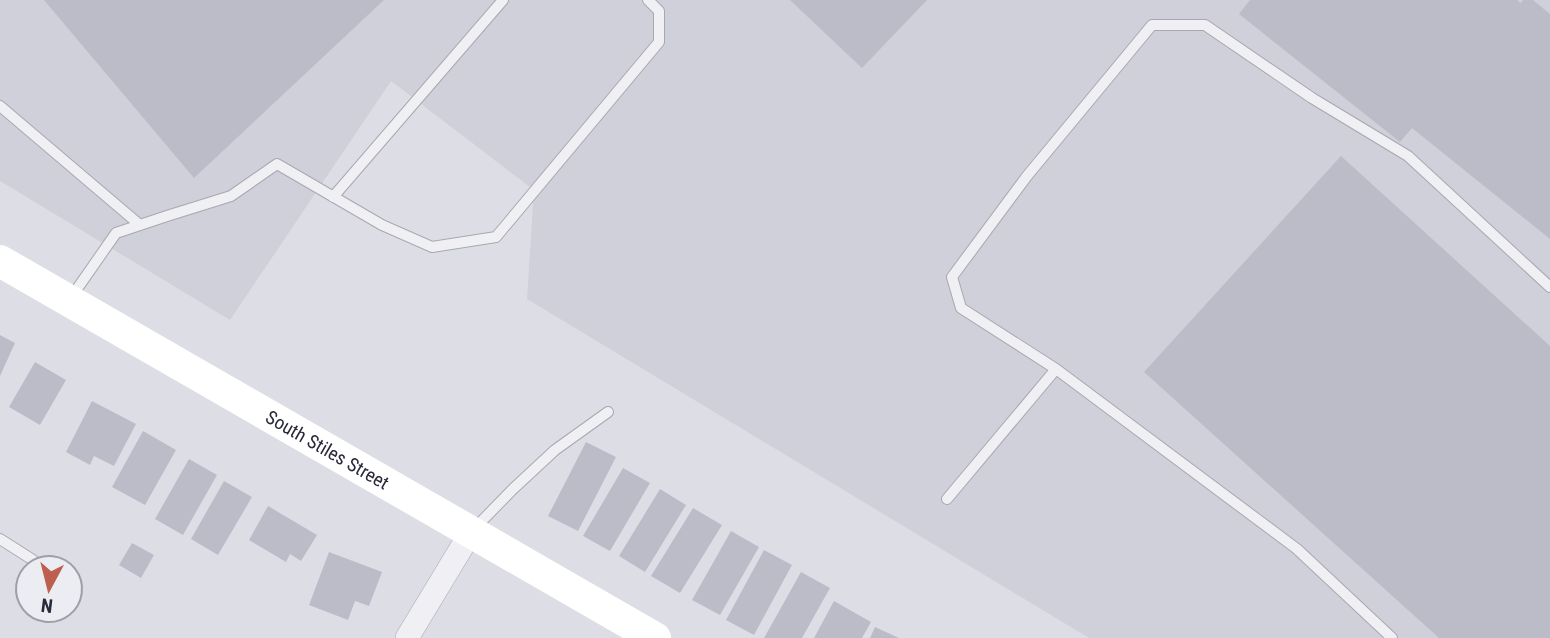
<svg xmlns="http://www.w3.org/2000/svg" width="1550" height="638" font-family="'Roboto Condensed',sans-serif">
<style>
.built{fill:#cfd0d9}
.building{fill:#bbbcc7}
.lines{fill:none;stroke-linecap:round;stroke-linejoin:round}
.service-casing{stroke:#a7a8b1;stroke-width:12}
.minor-casing{stroke:#a7a8b1;stroke-width:24}
.service{stroke:#efeff4;stroke-width:10}
.minor{stroke:#efeff4;stroke-width:23}
.secondary{stroke:#fff;stroke-width:32}
.labels{text-anchor:middle;dominant-baseline:central;stroke-width:5;stroke-linejoin:round;paint-order:stroke}
.street-label{font-size:19px;fill:#282939;stroke:#ecedf3}
</style>
<rect width="100%" height="100%" fill="#dddee5"/>
<path class="built" d="M0,0H1550V638H1089L527,299L534,190L391,81L230,320L0,181Z"/>
<path class="building" d="M44,0H384L194,178Z
M790,0H927L862,68Z
M1250,0H1517L1521,3L1523,0H1533L1550,14V239L1412,128L1400,142L1239,14Z
M1341,156L1550,346V638H1439L1144,372Z
M0,335L15,343L0,376Z
M35,362L66,380L40,425L9,407Z
M92,401L136,424L114,466L94,456L90,465L66,452Z
M143,431L176,450L145,505L112,487Z
M586,442L616,457L578,531L548,516Z
M189,459L217,475L183,535L155,519Z
M623,468L650,483L610,551L583,536Z
M224,481L252,497L218,555L191,539Z
M660,489L686,505L645,572L619,556Z
M268,506L317,535L301,561L290,554L286,562L249,540Z
M693,508L722,525L680,593L651,576Z
M731,531L759,547L720,615L692,600Z
M132,543L154,555L141,578L119,565Z
M764,550L792,565L754,635L726,620Z
M329,552L382,572L369,606L355,601L348,620L309,605Z
M801,572L830,588L802,638H764Z
M834,601L871,622L862,638H814Z
M875,627L899,638H870Z"/>
<g class="lines">
<g class="service-casing">
<path id="service" d="M0,106L140,225
M333,197L503,0
M70,299L116,233L167,216L231,196L277,164L382,225L432,247L496,237L659,42V11L648,0
M947,499L1056,369
M473,530L513,489L555,450L608,412
M0,539L33,560
M1392,638L1297,549L1056,369L961,308L952,277L1027,176L1152,25H1205L1312,98L1408,156L1550,287"/>
</g>
<g class="minor-casing">
<path id="minor" d="M407,638L471,532"/>
</g>
<use href="#service" class="service"/>
<use href="#minor" class="minor"/>
<path class="secondary" id="s1" d="M0,261L655,638"/>
</g>
<g class="labels">
<g class="street-label">
<text stroke="none"><textPath href="#s1" startOffset="378">South Stiles Street</textPath></text>
</g>
</g>
<g transform="translate(49 589) rotate(187)"><circle r="33" fill="#ecedf3" stroke="#9e9fa9" stroke-width="2"/>
<path d="M0-5L12 26L0 18L-12 26Z" fill="#bd5f4f"/>
<text y="-10" font-size="19" font-weight="bold" text-anchor="middle" fill="#282939">N</text>
</g>
</svg>
